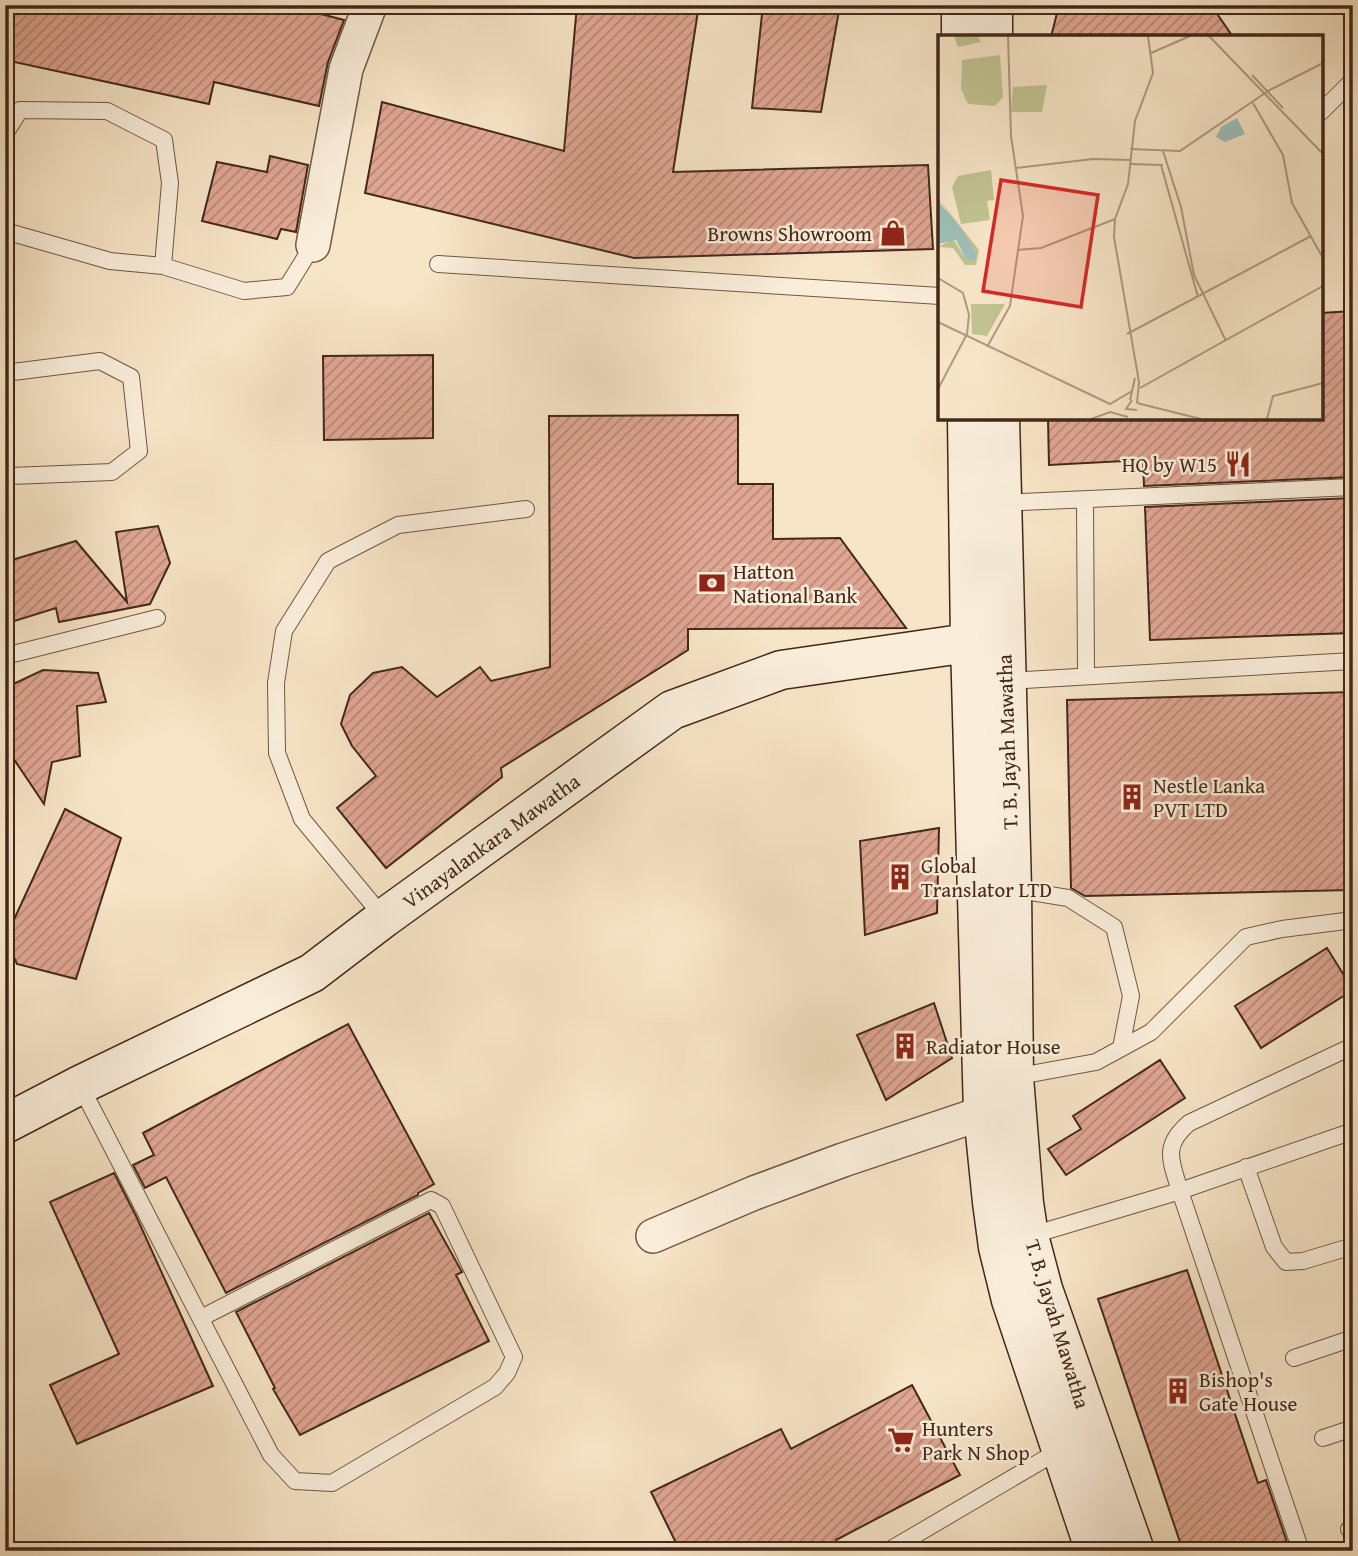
<svg xmlns="http://www.w3.org/2000/svg" width="1358" height="1556" font-family="'Gentium Book Plus',serif">
<style>
.building{fill:url(#building-hatch);stroke:#432818;stroke-width:2}
.lines{fill:none;stroke-linecap:round;stroke-linejoin:round}
.lane-casing{stroke:#705744;stroke-width:18}
.street-casing{stroke:#705744;stroke-width:36}
.secondary-casing{stroke:#432818;stroke-width:41}
.lane{stroke:#faeedb;stroke-width:16}
.street{stroke:#faeedb;stroke-width:33}
.secondary{stroke:#faeedb;stroke-width:38}
.labels{text-anchor:middle;dominant-baseline:central;stroke-width:5;stroke-linejoin:round;paint-order:stroke}
.poi-label{font-size:21px;fill:#432818;stroke:#faeedb;text-anchor:start}
.street-label{font-size:21px;fill:#432818;stroke:#faeedb}
.inset-road{fill:none;stroke:#af9981;stroke-width:2}
.view{fill:#d62828;fill-opacity:0.15;stroke:#d62828;stroke-width:3.5}
.inset-edge{fill:none;stroke:#432818;stroke-width:3.5}
</style>
<defs>
<pattern id="building-hatch" width="6" height="6" patternUnits="userSpaceOnUse" patternTransform="scale(1.75)"><rect width="6" height="6" fill="#e0a693"/><path d="M-1 1l2-2M0 6l6-6M5 7l2-2" fill="none" stroke="#b78777"/></pattern>
</defs>
<rect width="100%" height="100%" fill="#f7e5c7"/>
<filter id="stains"><feTurbulence type="fractalNoise" baseFrequency=".00286" numOctaves="4"/><feColorMatrix values="0 0 0 0 .2 0 0 0 0 .09 0 0 0 0 .02 0 0 0 .5 -.17"/></filter>
<radialGradient id="worn" r=".72"><stop offset=".6" stop-color="#630" stop-opacity="0"/><stop offset="1" stop-color="#630" stop-opacity=".3"/></radialGradient>
<path class="building" d="M5,5H286L344,20L328,62L319,106L214,82L209,104L5,60Z
M577,5H673L698,11L673,172L928,165L933,249L634,258L365,193L382,102L564,151Z
M763,5H840L821,112L752,108Z
M1059,5H1211L1233,37H1051Z
M270,156L308,165L296,232L281,229L277,239L202,221L217,162L267,172Z
M1353,311V477L1144,486L1143,460L1049,465L1048,418H1321V313Z
M433,355V438L324,440L323,356Z
M738,415V484H773V539L840,538L906,628L688,629V650L501,768L502,777L386,868L337,808L376,776L352,746L341,724L350,695L373,673L402,667L437,697L480,667L491,681L550,667L549,416Z
M1353,498V633L1150,640L1145,507Z
M158,526L170,563L150,604L59,622L56,608L5,624V562L76,541L127,602L116,532Z
M43,670L98,673L106,702L77,706L80,756L52,762L44,804L5,746V688Z
M1353,692V890L1085,896L1071,888L1067,700Z
M65,809L121,838L76,979L17,964L5,939Z
M939,828L937,913L865,935L860,841Z
M1327,948L1353,990L1261,1048L1235,1006Z
M934,1003L952,1058L886,1100L857,1035Z
M348,1024L434,1184L418,1193V1195L226,1293L166,1177L145,1188L133,1165L154,1155L143,1133Z
M1160,1060L1185,1098L1066,1175L1048,1149L1081,1129L1073,1116Z
M114,1173L137,1218L213,1386L77,1444L50,1385L119,1354L50,1202Z
M429,1213L462,1272L456,1275L489,1341L300,1435L273,1389L275,1388L236,1312Z
M1187,1270L1258,1483L1266,1480L1290,1551H1183L1098,1299Z
M912,1385L960,1475L836,1540L841,1551H680L651,1492L781,1429L791,1449Z"/>
<g class="lines">
<g class="lane-casing">
<path id="lane" d="M1351,5L1353,16
M1321,112L1353,80
M5,134L20,110L107,111L164,140L170,183L163,266
M5,231L110,261L163,266L244,291L287,287L313,245
M438,264L940,296
M5,373L100,361L131,377L139,451L112,472L11,476L5,471
M1085,500L1086,675
M1002,503L1353,487
M5,656L157,618
M1006,681L1353,661
M1012,889L1068,898L1114,927L1131,996L1121,1048
M384,918L302,819L277,753L276,683L284,631L328,561L398,525L526,509
M1014,1077L1096,1062L1151,1032L1246,937L1282,929L1353,920
M80,1085L271,1455L295,1481L332,1483L495,1387L507,1373L514,1357L442,1206L431,1200L201,1318
M1246,1167L1274,1247L1286,1262L1303,1261L1353,1246
M1029,1236L1180,1191L1353,1131
M1294,1358L1353,1338
M1323,1438L1353,1428
M1349,1529L1353,1528
M888,1551L1060,1450
M1301,1551L1180,1191C1171,1161 1162,1146 1189,1123L1353,1046"/>
</g>
<g class="street-casing">
<path id="street" d="M313,245L346,69L370,5
M653,1236L754,1193L843,1160L983,1113"/>
</g>
<g class="secondary-casing">
<path id="secondary" d="M961,5V37
M993,37V5
M967,418L970,642L983,1113L992,1202L998,1247L1011,1300L1095,1551
M1000,418L1012,889L1014,1077L1024,1203L1029,1236L1043,1289L1135,1551
M5,1124L80,1085L312,973L384,918L672,710L781,670L996,639"/>
</g>
<use href="#lane" class="lane"/>
<use href="#street" class="street"/>
<use href="#secondary" class="secondary"/>
</g>
<defs>
<g id="shop-bare" transform="scale(2.1)"><path d="M-5-2.5h2.3a2.7 3.5 0 0 1 5.4 0H5L5.5 6h-11ZM-1.5-2.5h3a1.5 2.3 0 0 0-3 0Z" fill="#8f2418" stroke="#faeedb" stroke-width="2.5" paint-order="stroke"/></g>
<g id="restaurant-bare" transform="scale(2.1)"><path d="M-5-6h1v4h1v-4h1v4h1v-4h1v5L-1.5 .5V6h-2V.5L-5-1ZM5-6V6H3V1.5H1.5Q1.5-4 5-6Z" fill="#8f2418" stroke="#faeedb" stroke-width="2.5" paint-order="stroke"/></g>
<g id="bank-bare" transform="scale(2.1)"><path d="M-6-4H6V4H-6ZM0-2.3a2.3 2.3 0 1 0 0 4.6a2.3 2.3 0 1 0 0-4.6Z" fill="#8f2418" stroke="#faeedb" stroke-width="2.5" paint-order="stroke"/></g>
<g id="building-bare" transform="scale(2.1)"><path d="M-4-6H4V6H1V3H-1V6H-4ZM-2.5-4.3h1.7v1.8h-1.7ZM.8-4.3h1.7v1.8H.8ZM-2.5-1h1.7V.8h-1.7ZM.8-1h1.7V.8H.8Z" fill="#8f2418" stroke="#faeedb" stroke-width="2.5" paint-order="stroke"/></g>
<g id="supermarket-bare" transform="scale(2.1)"><path d="M-6-5.5h2.5l.6 2H6L4.5 2H-2.5L-4.4-4H-6ZM-1.5 3.2a1.3 1.3 0 1 0 .1 0ZM3 3.2a1.3 1.3 0 1 0 .1 0Z" fill="#8f2418" stroke="#faeedb" stroke-width="2.5" paint-order="stroke"/></g>
</defs>
<g fill-rule="evenodd">
<use href="#shop-bare" x="893" y="233"/>
<use href="#restaurant-bare" x="1238" y="464"/>
<use href="#bank-bare" x="712" y="583"/>
<use href="#building-bare" x="1132" y="797"/>
<use href="#building-bare" x="900" y="877"/>
<use href="#building-bare" x="905" y="1046"/>
<use href="#building-bare" x="1178" y="1391"/>
<use href="#supermarket-bare" x="901" y="1440"/>
</g>
<g class="labels">
<g class="poi-label">
<text x="872" y="233" text-anchor="end">Browns Showroom</text>
<text x="1217" y="464" text-anchor="end">HQ by W15</text>
<text x="733" y="571">Hatton<tspan x="733" dy="24">National Bank</tspan></text>
<text x="1153" y="785">Nestle Lanka<tspan x="1153" dy="24">PVT LTD</tspan></text>
<text x="921" y="865">Global<tspan x="921" dy="24">Translator LTD</tspan></text>
<text x="926" y="1046">Radiator House</text>
<text x="1199" y="1379">Bishop's<tspan x="1199" dy="24">Gate House</tspan></text>
<text x="922" y="1428">Hunters<tspan x="922" dy="24">Park N Shop</tspan></text>
</g>
<g class="street-label">
<text transform="translate(1007 742) rotate(-92)">T. B. Jayah Mawatha</text>
<text transform="translate(491 841) rotate(-36)">Vinayalankara Mawatha</text>
<text transform="translate(1058 1324) rotate(73)">T. B. Jayah Mawatha</text>
</g>
</g>
<g transform="translate(938 35)">
<rect width="385" height="385" fill="#f7e5c7"/>
<path d="M109,50L104,77H73L75,52Z" fill="#c2c392"/>
<path d="M16,1H40L43,7L20,12ZM53,135L56,165L49,166L52,185L23,189L14,152L20,141ZM0,163L41,215L38,230H27L15,213L0,212L15,204L28,224L39,220ZM33,269H67L49,301L34,299Z" fill="#c2c392"/>
<path d="M62,20L65,62L57,71L30,69L23,54L24,25Z" fill="#c2c392"/>
<path d="M299,83L307,99L287,107L278,102L283,92ZM0,166L26,197L39,220L37,225L28,224L18,205L0,209Z" fill="#9dbfb8"/>
<path class="inset-road" d="M271,1L385,119M213,18L252,1M314,40L345,73M315,68L345,120L354,168L385,223M192,114L242,116L330,56L385,28M225,116L243,172L256,240L288,306M191,129L225,130M223,130L260,262M77,133L155,124L193,125M79,215L103,213L177,184M0,243L25,258L31,280L29,299L0,354M0,287L172,369L194,356M189,299L373,201M49,312L72,271L85,181L73,101L70,1M202,353L385,251M192,365L197,343M194,365L188,374L199,375M199,368L201,347L176,202L177,184L190,149L197,86L215,38L210,1M199,368L263,384M153,384L172,377L190,382M329,384L335,361L385,348"/>
<path class="view" d="M63,145L160,160L143,272L45,256Z"/>
<rect width="385" height="385" class="inset-edge"/>
</g>
<rect width="1358" height="1556" fill="none" stroke="#f7e5c7" stroke-width="28"/>
<rect x="7" y="7" width="1344" height="1542" fill="none" stroke="#432818" stroke-width="3.5"/>
<rect x="14" y="14" width="1330" height="1528" fill="none" stroke="#432818" stroke-width="2"/>
<rect width="100%" height="100%" filter="url(#stains)"/>
<rect width="100%" height="100%" fill="url(#worn)"/>
</svg>
